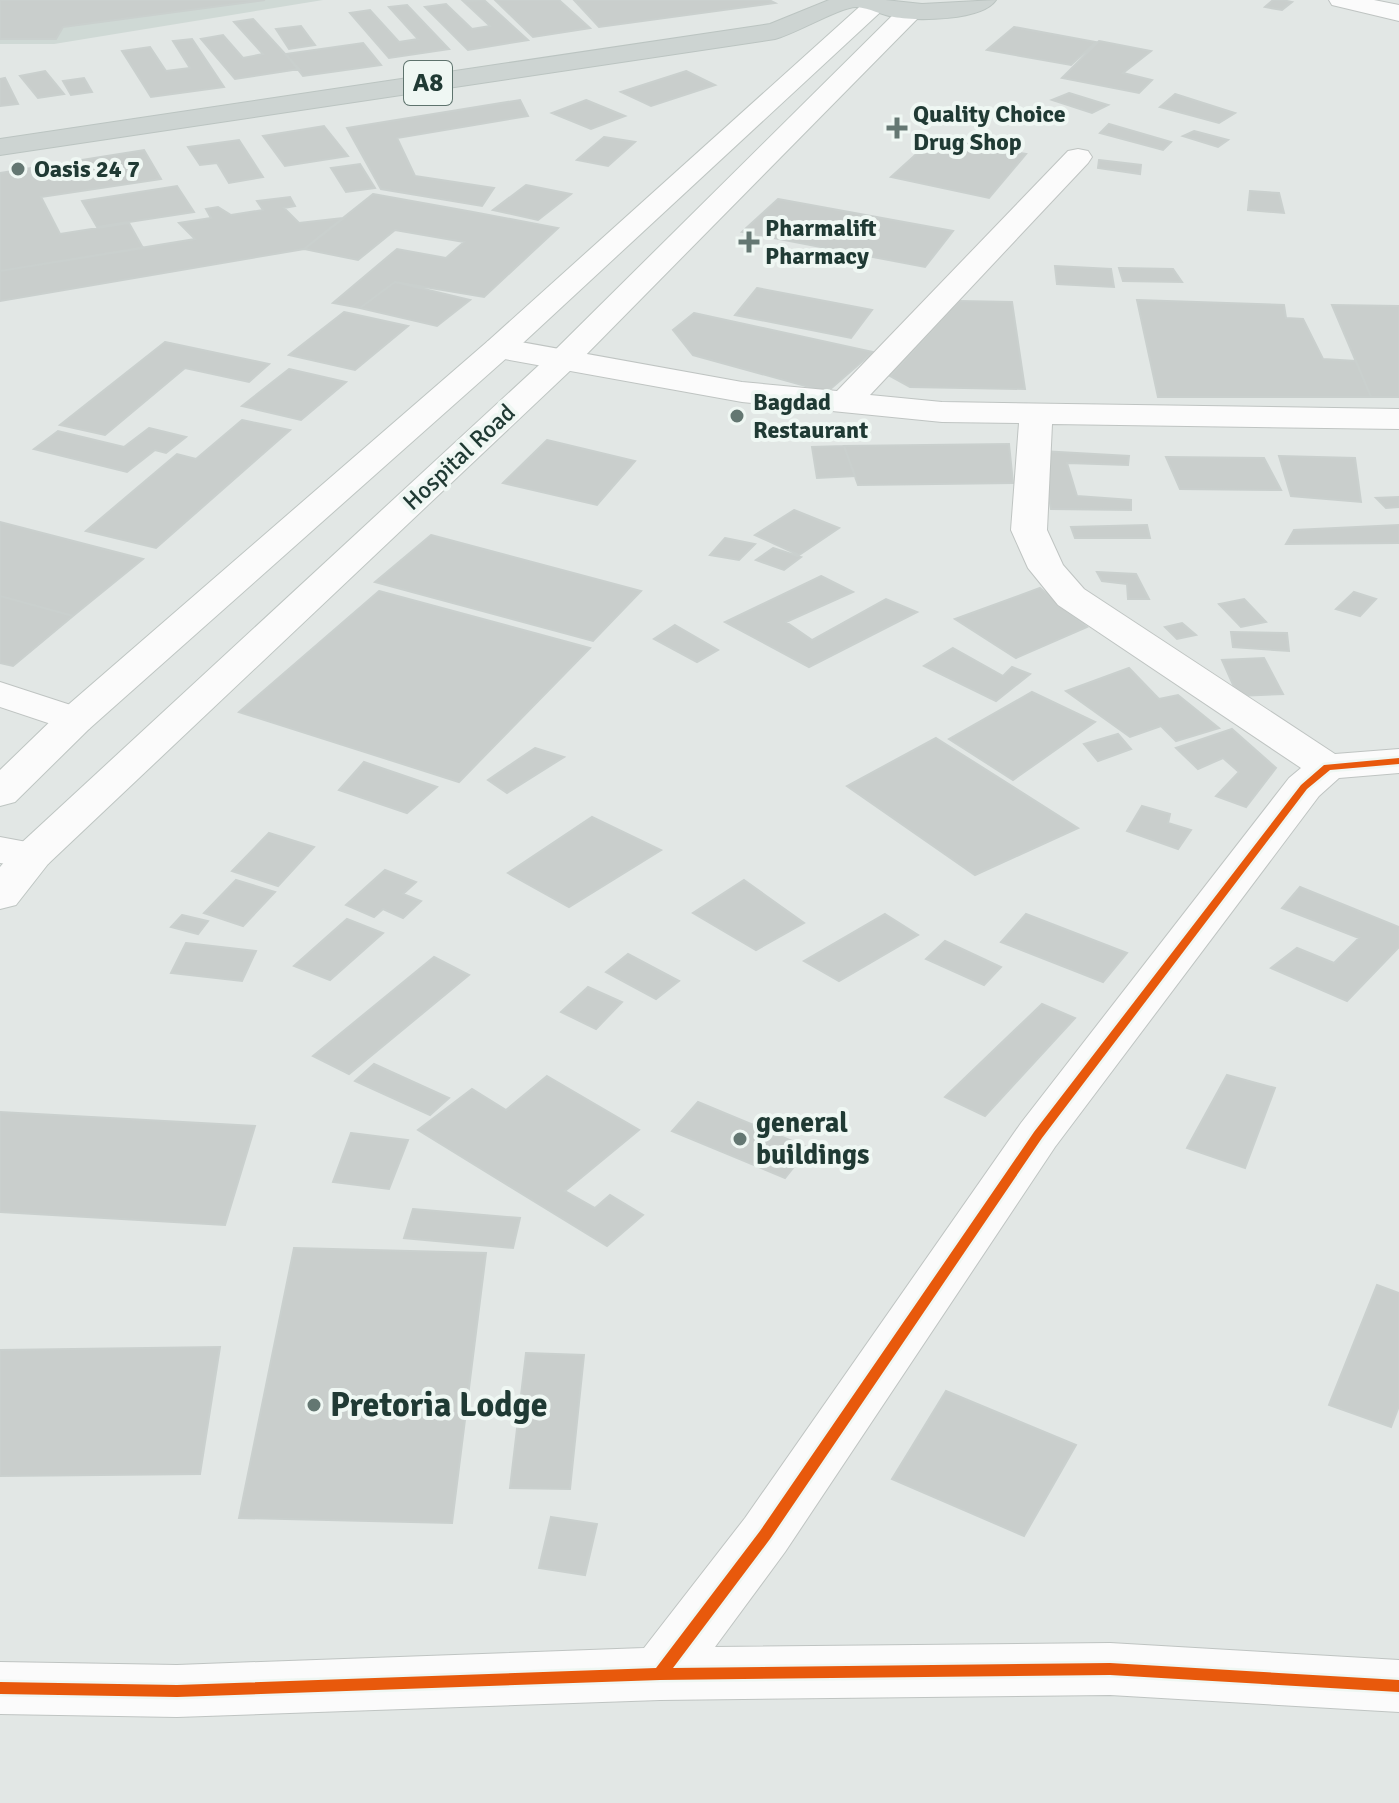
<svg xmlns="http://www.w3.org/2000/svg" width="1399" height="1803" font-family="Signika,sans-serif">
<style>
.built{fill:#cfd9d5}
.building{fill:#c9cecc;stroke:#cad0ce;stroke-width:2}
.lines{fill:none;stroke-linecap:round;stroke-linejoin:round}
.minor-casing{stroke:#bfc4c2;stroke-width:2}
.secondary-casing{stroke:#bec5c2;stroke-width:2}
.primary-casing{stroke:#bbc4c1;stroke-width:2}
.minor{fill:#fbfbfb;fill-rule:evenodd}
.secondary{fill:#fbfbfb;fill-rule:evenodd}
.primary{fill:#cdd4d2;fill-rule:evenodd}
.cycleway-casing{stroke:#eff7f3;stroke-width:5}
.cycleway{fill:#e8590c;fill-rule:evenodd}
.poi-dot{fill:#647772;stroke:#eff7f3;stroke-width:3}
.labels{text-anchor:middle;dominant-baseline:central;stroke-width:8;stroke-linejoin:round;paint-order:stroke}
.far-poi-label{font-size:24px;font-weight:bold;fill:#203a34;stroke:#eff7f3;text-anchor:start}
.far-street-label{font-size:24px;fill:#203a34;stroke:#eff7f3}
.shield{fill:#eff7f3;stroke:#5e736d;stroke-width:2}
.shield-label{font-size:26px;font-weight:bold;fill:#203a34}
.poi-label{font-size:28px;font-weight:bold;fill:#203a34;stroke:#eff7f3;text-anchor:start}
.near-poi-label{font-size:34px;font-weight:bold;fill:#203a34;stroke:#eff7f3;text-anchor:start}
</style>
<rect width="100%" height="100%" fill="#e2e7e5"/>
<path class="built" d="M0,0H323L54,44H0Z"/>
<path class="building" d="M0,0H265L63,27L56,39H0Z
M484,0L528,40L468,50L425,7L446,4L472,29L490,26L463,1Z
M495,0H559L590,28L533,37Z
M574,0H769L775,3L599,27Z
M1273,0H1282L1292,2L1282,10L1265,7Z
M407,5L449,49L389,58L350,13L370,10L399,42L418,39L389,7Z
M253,19L299,69L235,79L201,39L223,35L243,58L263,54L234,22Z
M301,26L315,45L289,49L276,29Z
M1014,27L1096,42L1071,65L987,50Z
M192,39L224,87L151,97L122,51L150,47L166,71L190,68L173,41Z
M1099,41L1151,51L1123,73L1152,80L1139,93L1062,78Z
M363,43L381,65L303,76L286,54Z
M45,71L64,94L38,98L20,76Z
M686,71L715,85L651,106L621,92Z
M5,78L18,104L0,106V79Z
M84,78L92,92L71,95L63,81Z
M1069,93L1108,105L1092,113L1052,100Z
M1175,94L1235,113L1219,123L1160,107Z
M520,100L528,116L397,138L415,176L494,188L482,206L381,189L347,128Z
M586,100L625,116L591,129L552,113Z
M1109,124L1171,142L1163,150L1100,133Z
M324,126L348,156L285,166L263,136Z
M1194,131L1228,140L1218,147L1183,136Z
M604,137L635,142L608,166L577,160Z
M934,138L1026,154L989,198L891,177Z
M239,140L263,177L229,183L217,163L200,165L188,147Z
M144,150L161,179L41,197L60,234L129,223L143,248L0,271V173Z
M1099,160L1141,165L1140,174L1098,168Z
M360,164L375,188L346,192L331,168Z
M526,185L571,194L538,220L493,210Z
M177,186L194,212L97,227L82,201Z
M1250,191L1279,193L1284,213L1248,210Z
M373,194L473,212L558,228L484,297L395,282L360,308L333,303L397,249L446,258L464,242L395,230L358,260L304,249Z
M290,197L295,206L284,208L299,223L344,218L304,249L0,301V271L195,239L179,223L211,218L206,209L218,207L231,215L263,210L257,201Z
M778,199L953,231L925,267L742,232Z
M1055,266L1111,269L1114,287L1057,284Z
M1119,268L1173,269L1182,282L1123,281Z
M395,282L470,300L437,326L360,308Z
M757,288L872,310L851,338L735,315Z
M1137,300L1284,305L1286,318L1303,319L1323,359L1356,361L1371,397H1158Z
M959,301L1012,302L1025,389L910,387L890,376Z
M1332,305L1399,306V397H1371Z
M344,312L408,326L355,370L289,355Z
M694,313L873,352L827,392L693,355L673,330Z
M165,342L269,364L249,382L185,368L105,435L60,425Z
M289,369L346,382L301,420L242,406Z
M242,420L290,430L156,548L86,531L177,454L196,459Z
M149,428L186,437L166,453L155,450L127,472L34,449L58,431L124,447Z
M547,440L635,461L597,505L503,483Z
M1009,444L1013,483L858,485L844,446Z
M844,446L855,476L817,478L812,447Z
M1041,451L1129,456L1128,465L1067,463L1077,496L1131,500V510L1051,509Z
M1279,456L1355,458L1361,502L1291,496Z
M1166,457L1264,458L1281,490L1180,489Z
M1399,497V507L1386,508L1376,498Z
M794,510L839,528L799,555L755,535Z
M0,522L143,559L73,616L0,596Z
M1147,525L1150,538H1075L1071,527Z
M1399,525V543L1286,544L1294,530Z
M431,535L641,591L593,641L375,582Z
M725,538L755,544L739,560L710,555Z
M773,548L801,557L784,570L756,560Z
M1097,572L1136,574L1149,599H1128L1127,584L1102,581Z
M821,576L853,592L786,622L812,640L886,599L917,612L809,667L725,622Z
M1040,588L1087,627L1016,658L955,619Z
M379,591L590,648L459,782L239,712Z
M1354,592L1376,599L1360,616L1336,609Z
M0,596L73,616L13,666L0,663Z
M1244,599L1266,622L1241,627L1219,604Z
M1182,623L1196,635L1177,639L1165,627Z
M675,625L718,650L697,662L654,639Z
M1231,632L1287,633L1289,651L1233,647Z
M953,648L1003,676L1012,667L1030,674L996,701L924,666Z
M1264,658L1283,694L1238,696L1222,660Z
M1129,668L1159,699L1178,695L1219,728L1176,741L1161,726L1130,737L1066,691Z
M1032,692L1095,722L1013,780L949,739Z
M1232,729L1276,768L1246,807L1216,796L1239,772L1223,758L1198,769L1176,748Z
M1118,734L1131,749L1098,761L1084,744Z
M936,738L1078,828L975,875L847,786Z
M535,748L564,757L507,793L488,780Z
M364,762L437,787L407,813L339,790Z
M1142,806L1170,814L1168,823L1191,830L1178,849L1127,831Z
M592,817L661,850L569,907L508,873Z
M269,833L314,847L278,886L232,871Z
M385,870L416,882L403,894L421,901L403,918L383,909L374,917L346,905Z
M236,880L275,892L243,926L204,913Z
M744,880L804,923L756,950L693,913Z
M1300,887L1399,927V947L1347,1001L1271,968L1297,948L1334,963L1359,938L1282,908Z
M885,914L918,935L839,981L804,961Z
M1026,914L1127,953L1103,982L1001,942Z
M182,915L208,921L198,934L171,927Z
M347,919L383,933L330,980L294,966Z
M945,941L1001,967L984,985L926,959Z
M186,943L256,951L242,981L171,973Z
M628,954L679,981L656,999L606,972Z
M434,957L469,975L349,1074L313,1056Z
M588,987L622,1002L596,1029L561,1012Z
M1042,1004L1075,1018L985,1116L945,1097Z
M374,1064L449,1098L430,1115L355,1081Z
M1227,1075L1275,1088L1245,1168L1187,1148Z
M547,1076L639,1130L565,1191L595,1208L610,1195L643,1215L607,1246L418,1130L472,1089L506,1110Z
M698,1102L809,1148L785,1178L672,1131Z
M0,1112L255,1126L225,1225L0,1212Z
M351,1133L408,1140L389,1189L333,1182Z
M413,1209L520,1218L513,1248L404,1238Z
M294,1248L486,1253L452,1523L239,1518Z
M1377,1285L1399,1293V1406L1391,1427L1329,1405Z
M220,1347L200,1474L0,1476V1350Z
M526,1353L584,1355L570,1489L510,1488Z
M946,1391L1076,1445L1024,1536L892,1479Z
M551,1517L597,1524L585,1575L539,1568Z"/>
<g class="lines">
<g class="minor-casing">
<path id="minor" d="M1329,0H1374L1399,5V21L1332,5Z
M1078,149L1088,151L1092,157L1088,163L870,395L942,402L1399,409V429L1052,424L1047,530L1063,565L1084,589L1335,754L1399,749V773L1339,778L1319,796L1055,1147L785,1552L715,1647L1110,1643L1399,1660V1712L1110,1695L660,1700L177,1717L0,1714V1662L177,1665L644,1648L745,1518L1021,1123L1289,778L1301,768L1058,605L1028,568L1011,530L1019,423L942,422L742,402L499,358L488,355L483,348L488,341L499,338L742,382L837,391L1068,151Z
M0,682L89,711L95,720L89,729L75,732L0,707Z
M0,837L48,846L55,855L48,864L33,868L0,863Z"/>
</g>
<g class="secondary-casing">
<path id="secondary" d="M867,0H885L888,5L510,355L89,729L15,802L0,806V770L61,711L488,341Z
M911,3L920,6L924,11L920,16L573,368L48,864L16,905L0,909V867L18,846L551,354L902,6Z"/>
</g>
<g class="primary-casing">
<path id="primary" d="M829,0H885L922,4L996,0C982,21 917,21 894,17C882,15 869,8 857,7C842,6 795,34 775,39L0,155V139L770,24Z"/>
</g>
<use href="#minor" class="minor"/>
<use href="#secondary" class="secondary"/>
<use href="#primary" class="primary"/>
<g class="cycleway-casing">
<path id="cycleway" d="M1399,758V764L1330,770L1307,789L1042,1138L770,1539L673,1668L1110,1663L1399,1680V1692L1110,1675L660,1680L177,1697L0,1694V1682L177,1685L656,1668L760,1531L1034,1132L1301,785L1324,765Z"/>
</g>
<use href="#cycleway" class="cycleway"/>
</g>
<g class="poi-dot">
<path d="M893 116h8v8h8v8h-8v8h-8v-8h-8v-8h8z"/>
<circle cx="18" cy="169" r="8"/>
<path d="M745 230h8v8h8v8h-8v8h-8v-8h-8v-8h8z"/>
<circle cx="737" cy="416" r="8"/>
<circle cx="740" cy="1139" r="8"/>
<circle cx="314" cy="1405" r="8"/>
</g>
<g class="labels">
<g class="far-poi-label">
<text x="913" y="114">Quality Choice<tspan x="913" dy="28">Drug Shop</tspan></text>
<text x="34" y="169">Oasis 24 7</text>
<text x="765" y="228">Pharmalift<tspan x="765" dy="28">Pharmacy</tspan></text>
<text x="753" y="402">Bagdad<tspan x="753" dy="28">Restaurant</tspan></text>
</g>
<g class="far-street-label">
<text transform="translate(459 457) rotate(-43)">Hospital Road</text>
</g>
<rect class="shield" x="404" y="61" width="48" height="44" rx="6"/>
<g class="shield-label">
<text x="428" y="83">A8</text>
</g>
<g class="poi-label">
<text x="756" y="1123">general<tspan x="756" dy="32">buildings</tspan></text>
</g>
<g class="near-poi-label">
<text x="330" y="1405">Pretoria Lodge</text>
</g>
</g>
</svg>
